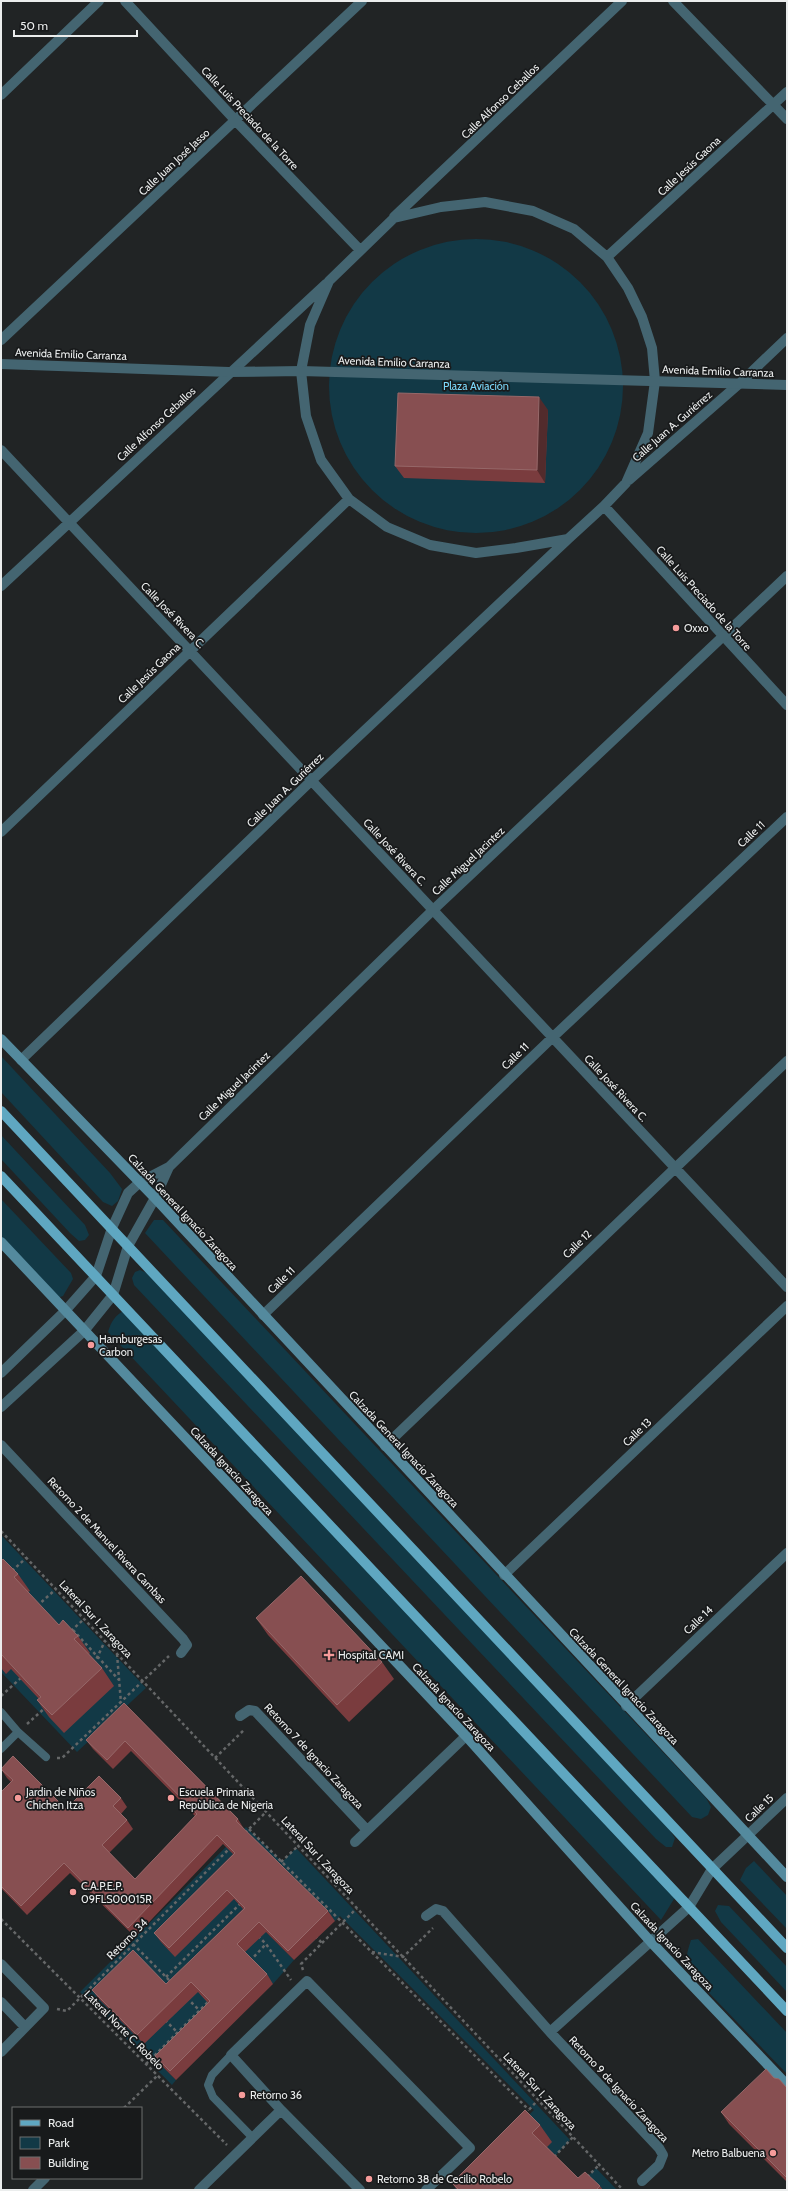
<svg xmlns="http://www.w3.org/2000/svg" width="788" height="2191" font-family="Cabin,sans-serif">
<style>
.green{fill:#123946}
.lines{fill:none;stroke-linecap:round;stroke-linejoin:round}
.path{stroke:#656768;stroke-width:2.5;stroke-dasharray:3 3;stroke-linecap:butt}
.service{stroke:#446571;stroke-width:8}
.minor{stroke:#446571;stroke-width:10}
.tertiary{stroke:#446571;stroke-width:10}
.secondary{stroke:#548a9e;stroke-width:10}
.primary{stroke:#5fa7c1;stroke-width:10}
.wall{fill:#7a3c3e}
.shaded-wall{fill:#522b2c}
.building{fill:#874f51;stroke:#966869}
.poi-dot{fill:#f59b9a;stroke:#181a1b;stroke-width:1.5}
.labels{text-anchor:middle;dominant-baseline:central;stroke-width:3.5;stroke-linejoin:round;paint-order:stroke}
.street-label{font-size:11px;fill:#ebeded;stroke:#181a1b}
.park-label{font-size:11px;fill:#7bd8fa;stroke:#181a1b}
.poi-label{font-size:11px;fill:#ebeded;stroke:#181a1b;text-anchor:start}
</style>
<rect width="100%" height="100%" fill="#212425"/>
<path class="green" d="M329 386a147 147 0 1 1 294 0a147 147 0 1 1-294 0Z
M1,1056L110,1173L122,1189L118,1201L112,1206L103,1202L1,1092Z
M1,1135L85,1225L89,1235L85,1240L79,1241L70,1233L1,1159Z
M1,1199L71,1273L73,1279L63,1296L57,1298L1,1238Z
M154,1220H163L706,1798L711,1807L708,1815L701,1819L692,1817L145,1233Z
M140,1270L149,1274L669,1829L675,1838L672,1847H666L656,1839L134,1285L132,1278L135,1272Z
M125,1310L673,1890L674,1899L661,1920L108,1332C111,1322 115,1315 125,1310Z
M1,1535L146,1688L77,1752L1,1672Z
M246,1827L282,1862L296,1848L570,2140L555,2156L581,2183L596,2168L617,2190H453L534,2110L340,1916L335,1921L290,1876L278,1888L322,1933L307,1948L250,1916L294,1960L273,1984L259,1969L161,2065L176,2080L172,2085L80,1992Z
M754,1861L787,1896V1929L740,1880L746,1868Z
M718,1905L729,1906L787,1967V1992L721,1922L715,1911Z
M698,1939L787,2033V2074L688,1971C685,1959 687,1952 691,1940Z"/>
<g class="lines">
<path class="path" d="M1,1531L623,2190
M12,1571L26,1558
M37,1606L56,1589
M73,1630L119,1680
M71,1631L84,1619
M117,1654L121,1703
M94,1664L105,1641
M1,1696L22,1677
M27,1724L46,1707
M57,1758H62L169,1656
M215,1758L245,1729
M249,1829L529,2110
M245,1833L266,1812
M281,1862L298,1846
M1,1919L227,2145
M258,1936L266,1944L291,1980
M315,1936L322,1943
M133,1944L171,1982
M372,1952L403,1957L433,1928
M250,1961L266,1944
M303,1970L301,1964L357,1908
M166,1977L241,1903
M187,1998L200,2011
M57,2009L67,2011L230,1848
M165,2020L178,2033
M146,2064L209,2001
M124,2108L158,2075
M525,2114L538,2100
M554,2157L573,2137
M587,2177L599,2165"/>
<path class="service" d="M1,1712L18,1732L46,1757
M1,1749L18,1732
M231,2055L212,2075L208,2085L213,2097L252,2137"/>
<path class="minor" d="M125,1L236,121L360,250
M673,1L787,119
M1,95L99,1
M485,202L533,211L574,229L607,257L628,288L642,317L652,348L655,381L648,433L626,483L604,506L568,539L516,548L476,553L430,545L387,527L349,499L321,460L306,416L301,371L310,325L329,281L394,218L441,207Z
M394,217L622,1
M607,257L787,92
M1,340L362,1
M1,450L787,1287
M629,480L740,383L787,338
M604,506L787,705
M1,586L326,284
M1,832L349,499
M21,1060L311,781L568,539
M263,1315L553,1037L787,817
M1,1445L183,1639L187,1645L181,1653
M385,1446L787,1061
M504,1575L787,1306
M626,1706L787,1553
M240,1716L249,1710L255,1711L367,1830
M355,1842L466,1736
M426,1916L436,1909L443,1911L550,2032L659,2148L663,2155L659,2165L642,2181
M1,1964L44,2008L1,2052
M1,2002L25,2027
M550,2032L689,1907L712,1869L787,1798
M33,2190L45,2178
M199,2190L281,2110
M360,2190L281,2110L231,2055L307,1981L470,2148L426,2190"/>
<path class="tertiary" d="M1,364L229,372L301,371L787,385
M1,1373L65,1311L96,1276L112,1228L128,1193L140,1182L169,1167L433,910L787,576
M1,1407L84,1331L113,1295L128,1246L155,1198L169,1167"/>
<path class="secondary" d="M1,1039L155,1198L787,1877
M1,1242L466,1736L651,1942L787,2085"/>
<path class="primary" d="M1,1111L787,1948
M1,1176L787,2011"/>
</g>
<path class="wall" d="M548,410L545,483L404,478L395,466Z
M1,1561L18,1574L30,1591L28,1592L59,1625L78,1636L90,1653L89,1654L102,1668L114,1686L64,1733L49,1717L37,1700L39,1699L11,1669L6,1674L1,1668Z
M256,1618L382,1662L394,1679L349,1722L268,1635Z
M124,1703L238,1819L244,1829L328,1911L335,1921L294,1960L266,1932L245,1952L267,1974L273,1984L176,2080L161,2065L155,2056L208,2003L198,1992L144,2044L99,1999L92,1990L166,1984L243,1909L234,1899L175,1957L161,1942L154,1933L233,1854L223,1844L135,1937L70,1873L27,1915L1,1888V1792L11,1782L7,1778L1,1769L66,1809L121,1798L127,1807L121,1814L127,1820L133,1829L109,1853L135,1879L195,1816L131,1751L113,1769L93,1749L86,1740Z
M774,2078L787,2088V2182L729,2124L721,2112Z
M540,2125L552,2142L547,2147L578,2178L600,2186L603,2190H457L452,2183Z"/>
<path class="shaded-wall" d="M539,397L548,410L545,483L537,470Z"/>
<path class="building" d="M398,393L539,397L537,470L395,466Z
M3,1559L18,1574L14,1577L59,1625L63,1620L78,1636L74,1639L102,1668L52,1715L37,1700L41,1697L1,1654V1561Z
M301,1576L382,1662L337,1705L256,1618Z
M124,1703L238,1819L236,1821L328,1911L288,1951L259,1922L237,1944L267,1974L170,2071L155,2056L210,2001L191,1982L137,2035L92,1990L133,1950L166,1984L245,1908L227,1890L169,1948L154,1933L235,1853L217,1835L128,1928L64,1863L21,1906L1,1886V1792L13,1780L1,1769L13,1756L66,1809L99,1776L121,1798L113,1806L127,1820L102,1845L135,1879L197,1814L125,1741L107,1760L86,1740Z
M766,2069L774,2078L779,2079L787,2088V2178L721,2112Z
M525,2110L540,2125L532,2133L578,2178L585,2172L600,2186L596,2190H459L452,2183Z"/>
<g class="poi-dot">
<circle cx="676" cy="628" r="4"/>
<circle cx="91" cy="1345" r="4"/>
<path d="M327 1649h4v4h4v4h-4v4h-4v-4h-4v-4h4z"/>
<circle cx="18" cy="1798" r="4"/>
<circle cx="171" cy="1798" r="4"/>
<circle cx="73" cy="1892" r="4"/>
<circle cx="242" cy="2095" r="4"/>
<circle cx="773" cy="2153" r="4"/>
<circle cx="369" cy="2179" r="4"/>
</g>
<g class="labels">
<g class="street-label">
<text transform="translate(500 101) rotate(-44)">Calle Alfonso Ceballos</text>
<text transform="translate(250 118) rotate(47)">Calle Luis Preciado de la Torre</text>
<text transform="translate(174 162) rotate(-43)">Calle Juan José Jasso</text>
<text transform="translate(689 166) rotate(-43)">Calle Jesús Gaona</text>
<text transform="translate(71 354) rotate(2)">Avenida Emilio Carranza</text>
<text transform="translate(394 362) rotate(2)">Avenida Emilio Carranza</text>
<text transform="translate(718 371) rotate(2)">Avenida Emilio Carranza</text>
<text transform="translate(156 424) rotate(-43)">Calle Alfonso Ceballos</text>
<text transform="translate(672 426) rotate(-41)">Calle Juan A. Guriérrez</text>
<text transform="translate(704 598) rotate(48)">Calle Luis Preciado de la Torre</text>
<text transform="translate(173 615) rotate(46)">Calle José Rivera C.</text>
<text transform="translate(149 673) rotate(-44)">Calle Jesús Gaona</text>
<text transform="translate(285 790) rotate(-44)">Calle Juan A. Guriérrez</text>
<text transform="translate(751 834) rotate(-43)">Calle 11</text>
<text transform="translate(395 852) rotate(47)">Calle José Rivera C.</text>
<text transform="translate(468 861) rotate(-43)">Calle Miguel Jacintez</text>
<text transform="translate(515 1056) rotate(-44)">Calle 11</text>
<text transform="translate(234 1086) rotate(-44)">Calle Miguel Jacintez</text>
<text transform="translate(616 1088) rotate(47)">Calle José Rivera C.</text>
<text transform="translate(183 1212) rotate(47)">Calzada General Ignacio Zaragoza</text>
<text transform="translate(577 1244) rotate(-44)">Calle 12</text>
<text transform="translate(281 1280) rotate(-44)">Calle 11</text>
<text transform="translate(637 1432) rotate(-44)">Calle 13</text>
<text transform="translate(404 1449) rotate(47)">Calzada General Ignacio Zaragoza</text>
<text transform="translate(232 1471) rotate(47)">Calzada Ignacio Zaragoza</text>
<text transform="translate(107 1540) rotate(47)">Retorno 2 de Manuel Rivera Cambas</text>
<text transform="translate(96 1619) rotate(47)">Lateral Sur I. Zaragoza</text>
<text transform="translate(698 1620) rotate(-44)">Calle 14</text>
<text transform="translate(624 1686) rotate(47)">Calzada General Ignacio Zaragoza</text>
<text transform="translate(454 1707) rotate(47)">Calzada Ignacio Zaragoza</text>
<text transform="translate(314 1756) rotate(47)">Retorno 7 de Ignacio Zaragoza</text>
<text transform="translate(759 1808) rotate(-44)">Calle 15</text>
<text transform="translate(318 1855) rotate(47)">Lateral Sur I. Zaragoza</text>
<text transform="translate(127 1939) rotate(-45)">Retorno 34</text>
<text transform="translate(672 1946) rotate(47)">Calzada Ignacio Zaragoza</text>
<text transform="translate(124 2030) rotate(45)">Lateral Norte C. Robelo</text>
<text transform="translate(619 2089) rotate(47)">Retorno 9 de Ignacio Zaragoza</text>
<text transform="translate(540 2091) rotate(47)">Lateral Sur I. Zaragoza</text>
</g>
<g class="park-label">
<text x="476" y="386">Plaza Aviación</text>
</g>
<g class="poi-label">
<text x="684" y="628">Oxxo</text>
<text x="99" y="1339">Hamburgesas<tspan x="99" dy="13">Carbon</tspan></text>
<text x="338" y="1655">Hospital CAMI</text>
<text x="26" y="1792">Jardin de Niños<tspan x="26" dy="13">Chichen Itza</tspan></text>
<text x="179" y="1792">Escuela Primaria<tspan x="179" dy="13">Repùblica de Nigeria</tspan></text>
<text x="81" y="1886">C.A.P.E.P.<tspan x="81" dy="13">09FLS00015R</tspan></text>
<text x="250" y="2095">Retorno 36</text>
<text x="765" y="2153" text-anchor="end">Metro Balbuena</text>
<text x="377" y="2179">Retorno 38 de Cecilio Robelo</text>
</g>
</g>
<rect width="788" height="2191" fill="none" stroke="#ebeded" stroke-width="4"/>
<rect x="12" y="2107" width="130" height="72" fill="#181a1b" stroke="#6c6e6f"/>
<rect x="20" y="2120" width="20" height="6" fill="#5fa7c1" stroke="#6c6e6f"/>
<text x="48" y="2127" font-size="12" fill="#ebeded">Road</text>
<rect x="20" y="2137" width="20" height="12" fill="#123946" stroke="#6c6e6f"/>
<text x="48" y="2147" font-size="12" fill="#ebeded">Park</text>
<rect x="20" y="2157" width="20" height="12" fill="#874f51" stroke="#6c6e6f"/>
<text x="48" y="2167" font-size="12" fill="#ebeded">Building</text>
<path d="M14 30v6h123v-6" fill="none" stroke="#ebeded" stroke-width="2"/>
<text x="20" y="30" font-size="12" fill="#ebeded" stroke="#181a1b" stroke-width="3" paint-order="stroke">50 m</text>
</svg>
